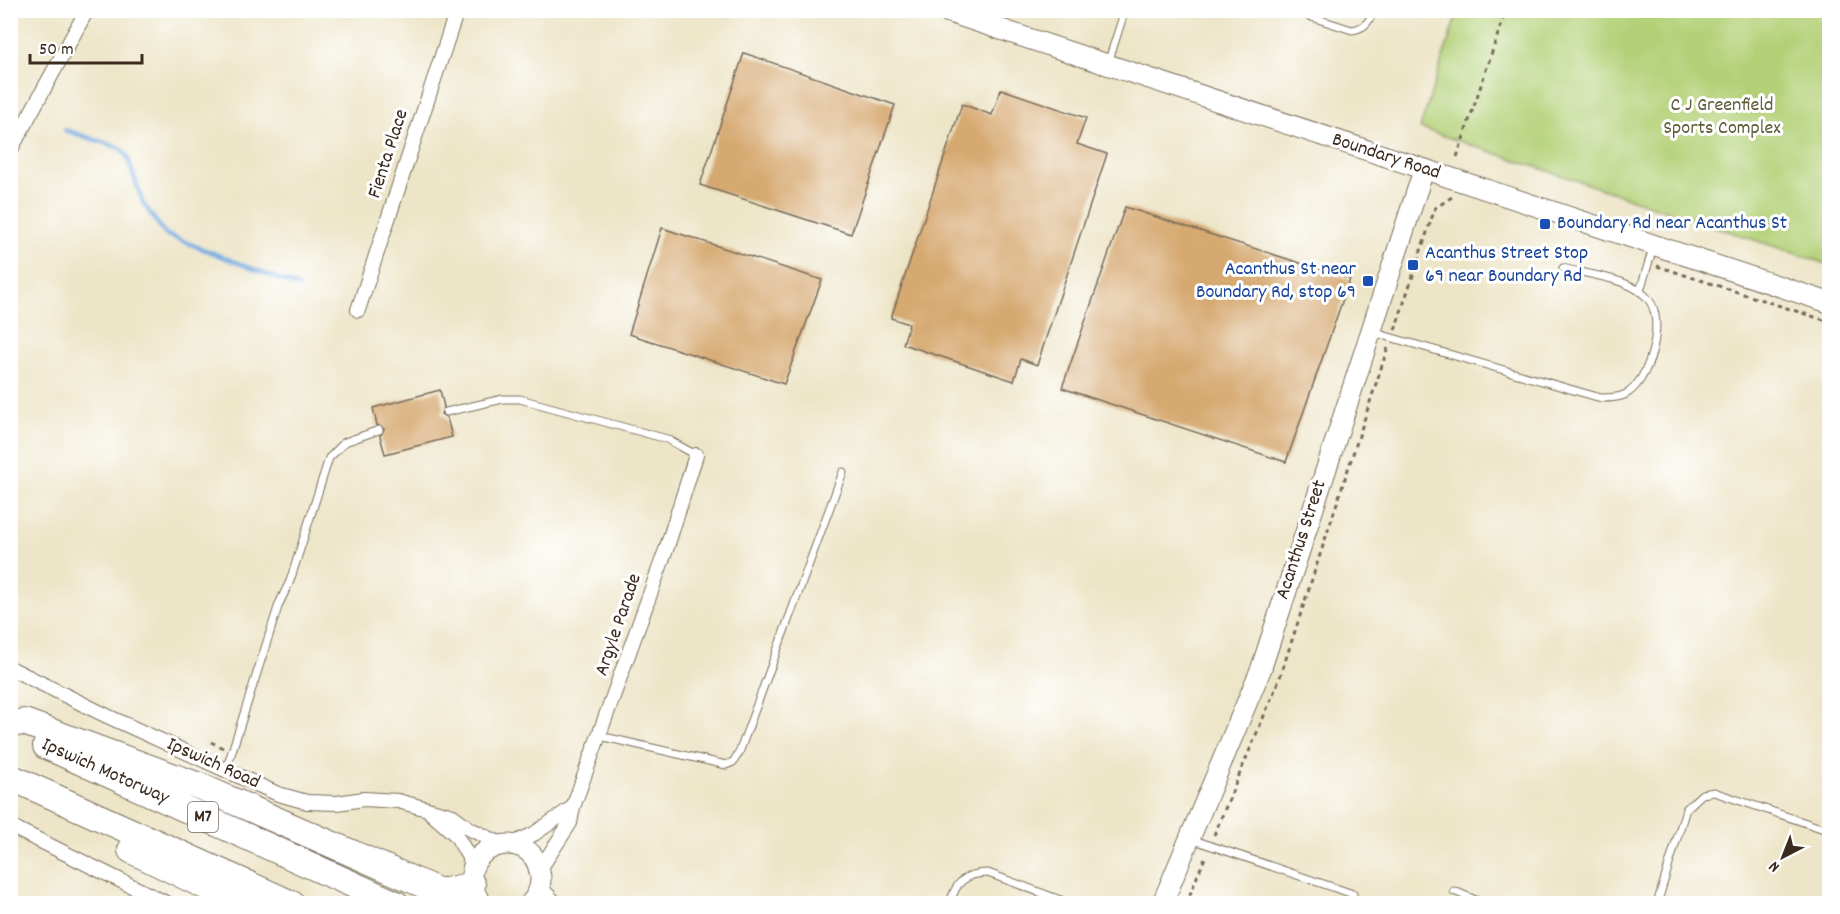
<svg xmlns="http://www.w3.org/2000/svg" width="1840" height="914" font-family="Dekko,sans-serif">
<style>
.green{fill:#b3d077;stroke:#777d4a;stroke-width:1.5}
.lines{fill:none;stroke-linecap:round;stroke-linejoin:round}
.stream{stroke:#6ea7de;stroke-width:4.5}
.building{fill:#d6a971}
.lane-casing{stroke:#796b59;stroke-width:9}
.street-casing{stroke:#796b59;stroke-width:16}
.secondary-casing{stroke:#796b59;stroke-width:22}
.highway-casing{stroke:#796b59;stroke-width:28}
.path{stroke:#796b59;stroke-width:3;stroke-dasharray:4.5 4.5;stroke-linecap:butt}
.lane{stroke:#fff;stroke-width:7}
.street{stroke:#fff;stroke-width:14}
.secondary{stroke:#fff;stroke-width:20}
.highway{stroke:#fff;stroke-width:26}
.transit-dot{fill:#1a4fb4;stroke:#fff;stroke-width:2}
.labels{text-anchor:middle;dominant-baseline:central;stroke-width:6;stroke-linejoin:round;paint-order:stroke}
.shield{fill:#fff;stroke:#766a62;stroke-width:1.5}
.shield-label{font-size:18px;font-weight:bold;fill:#3b2a1e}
.park-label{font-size:20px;fill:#5f5c39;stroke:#fff}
.street-label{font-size:20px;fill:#3b2a1e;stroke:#fff}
.transit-label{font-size:20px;fill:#164399;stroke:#fff;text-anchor:start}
</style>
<rect width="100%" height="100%" fill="#fff"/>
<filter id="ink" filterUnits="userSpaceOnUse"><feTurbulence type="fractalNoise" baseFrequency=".0167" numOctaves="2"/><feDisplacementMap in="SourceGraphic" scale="12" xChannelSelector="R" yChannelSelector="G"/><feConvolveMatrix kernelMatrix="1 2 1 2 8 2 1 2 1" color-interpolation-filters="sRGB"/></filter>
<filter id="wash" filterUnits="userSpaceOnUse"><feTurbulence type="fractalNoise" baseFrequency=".008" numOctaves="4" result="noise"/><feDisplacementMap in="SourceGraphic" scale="24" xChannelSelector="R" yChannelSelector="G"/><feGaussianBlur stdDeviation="1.35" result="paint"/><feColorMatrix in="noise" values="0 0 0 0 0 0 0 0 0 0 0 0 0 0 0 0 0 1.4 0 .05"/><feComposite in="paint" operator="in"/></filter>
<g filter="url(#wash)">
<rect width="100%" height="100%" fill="#ede5c7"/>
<path class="green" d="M1458,11H1829V265L1420,128Z"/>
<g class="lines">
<path class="stream" d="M65,130L120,148L127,156L143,203L165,234L299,287"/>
</g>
<g id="blocks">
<path class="building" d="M744,53L895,105L851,234L700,185Z
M1001,89L1086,118L1077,144L1107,154L1037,365L1021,359L1014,381L903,344L909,324L891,318L962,104L992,115Z
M1125,207L1350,279L1286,462L1062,388Z
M662,228L822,280L784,384L629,334Z
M440,390L444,407L441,414L447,418L452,437L385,454L380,436L384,429L377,425L373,408Z"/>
</g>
</g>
<g filter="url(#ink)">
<use href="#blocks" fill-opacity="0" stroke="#796b59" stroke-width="1.5"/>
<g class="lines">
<g class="lane-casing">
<path id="lane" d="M1290,10L1352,30C1365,28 1369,22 1374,10
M1108,63L1125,10
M1640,291L1653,248
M1372,332L1601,398C1609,398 1617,398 1624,395C1649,384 1666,322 1649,300C1632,278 1589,275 1563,268
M446,412L503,399H520L667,439L696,455
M600,736L726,765L733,762L739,753L843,472
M226,770L279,604L290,581L329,458L345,442L379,430
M1191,839L1353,894
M1454,891L1485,904
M950,904C955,882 966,873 988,873L1071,904
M1657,904L1686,809L1702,794L1714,792L1830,831"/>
</g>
<g class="street-casing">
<path id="street" d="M10,151L87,10
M358,310L457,10
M10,668L107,716L278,794L307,802L337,803L364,799L398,801L453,816L470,829L501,844
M431,813L456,835L474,866
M10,826L168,904
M512,844L534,834L573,807
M540,869L570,823L573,807L667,547L696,455"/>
</g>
<g class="secondary-casing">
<path id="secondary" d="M942,10L1830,303
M539,890L552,904
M482,904C441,850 532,818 540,874C542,885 538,895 530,904
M1162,904L1261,669L1424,169"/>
</g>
<g class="highway-casing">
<path id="highway" d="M10,724L24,722L199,786L438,891H447L472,885
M46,746L396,904
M10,777L292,904
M131,850L242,904"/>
</g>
<path class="path" d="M1457,157L1506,10
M1657,266L1830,322
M1395,330L1435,208L1452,197
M211,742L223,748
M1214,835L1279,680L1388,347
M1186,904L1206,855"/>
<use href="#lane" class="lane"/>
<use href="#street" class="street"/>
<use href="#secondary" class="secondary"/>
<use href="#highway" class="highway"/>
</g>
</g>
<g class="transit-dot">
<rect x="1539" y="218" width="12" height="12" rx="3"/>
<rect x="1407" y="259" width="12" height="12" rx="3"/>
<rect x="1362" y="275" width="12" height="12" rx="3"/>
</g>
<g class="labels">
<rect class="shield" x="188" y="802" width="30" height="30" rx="4.5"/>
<g class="shield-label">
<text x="203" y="817">M7</text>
</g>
<g class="park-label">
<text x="1722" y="106">C J Greenfield<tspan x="1722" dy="23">Sports Complex</tspan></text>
</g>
<g class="street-label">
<text transform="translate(389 154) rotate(-72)">Fienta Place</text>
<text transform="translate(1386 157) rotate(18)">Boundary Road</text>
<text transform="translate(1302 540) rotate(-72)">Acanthus Street</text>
<text transform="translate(619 625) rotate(-71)">Argyle Parade</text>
<text transform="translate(213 764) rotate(24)">Ipswich Road</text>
<text transform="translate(105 772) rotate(24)">Ipswich Motorway</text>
</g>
<g class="transit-label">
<text x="1557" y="224">Boundary Rd near Acanthus St</text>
<text x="1425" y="254">Acanthus Street Stop<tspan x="1425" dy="23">69 near Boundary Rd</tspan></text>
<text x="1356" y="270" text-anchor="end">Acanthus St near<tspan x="1356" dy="23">Boundary Rd, stop 69</tspan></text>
</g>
</g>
<rect width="1840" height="914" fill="none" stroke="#fff" stroke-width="36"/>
<g transform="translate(1783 857) rotate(222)" stroke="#ffffff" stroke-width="4.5" paint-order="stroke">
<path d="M0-4.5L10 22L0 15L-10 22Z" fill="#3b2a1e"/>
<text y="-9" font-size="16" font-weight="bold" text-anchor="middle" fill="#3b2a1e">N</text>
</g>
<path d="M30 54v9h112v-9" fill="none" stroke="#3b2a1e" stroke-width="3"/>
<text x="39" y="54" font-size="18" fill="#3b2a1e" stroke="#ffffff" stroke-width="4.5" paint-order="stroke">50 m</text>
</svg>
